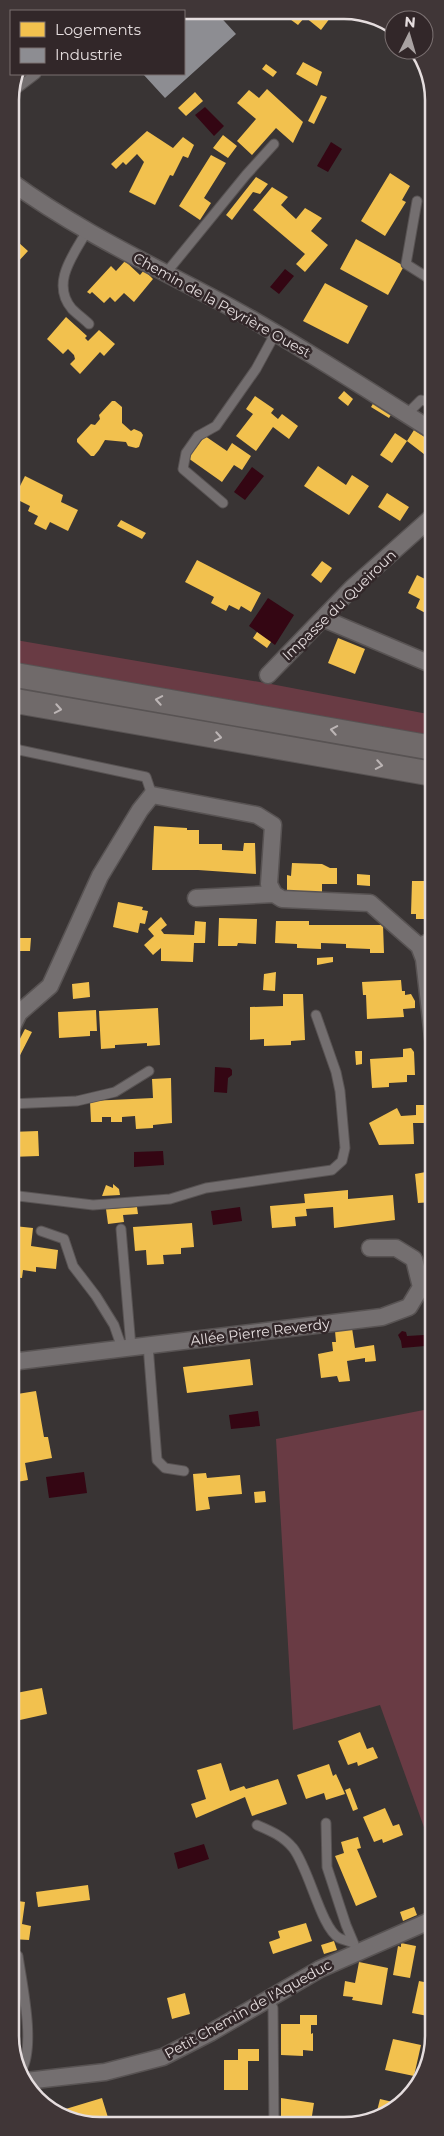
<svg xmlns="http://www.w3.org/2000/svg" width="444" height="2136" font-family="Montserrat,sans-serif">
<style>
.green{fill:#693b44}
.water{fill:#340613}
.homes{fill:#f2c14e}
.industry{fill:#8d8d92}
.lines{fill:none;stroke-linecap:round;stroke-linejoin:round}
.service-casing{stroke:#585353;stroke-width:11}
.minor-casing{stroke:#585353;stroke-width:19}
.secondary-casing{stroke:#585353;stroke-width:26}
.service{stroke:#746f70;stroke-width:9}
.minor{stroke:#746f70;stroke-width:16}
.secondary{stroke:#706a6a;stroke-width:24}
.oneway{stroke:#bcb5b5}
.labels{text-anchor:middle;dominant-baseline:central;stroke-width:5;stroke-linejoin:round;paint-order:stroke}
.street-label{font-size:14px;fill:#e5ddde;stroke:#322729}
.rim{fill:none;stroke:#e5ddde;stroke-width:2.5}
</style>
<rect width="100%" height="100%" fill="#393434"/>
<path class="green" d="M10,639L271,684L433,715V736L10,662Z
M434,1408V1855L380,1705L293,1730L276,1439Z"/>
<path class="water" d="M205,107L224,126L214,136L195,115Z
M331,142L342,149L328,172L317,166Z
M285,269L294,276L279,294L270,287Z
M252,467L264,476L245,500L234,492Z
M268,598L294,615L275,645L249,626Z
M215,1067L230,1068L232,1070V1075L228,1078L227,1093L214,1092Z
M163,1151L164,1165L134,1167V1152Z
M240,1207L242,1221L213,1225L211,1211Z
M402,1331L406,1332L407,1336L424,1335L425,1346L402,1348L401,1341L398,1335Z
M258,1411L260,1426L231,1429L229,1415Z
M84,1472L87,1493L49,1498L46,1477Z
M204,1844L209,1859L178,1869L174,1853Z"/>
<path class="homes" d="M285,12L323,13L330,18L321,30L305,17L298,25L283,14Z
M303,62L322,72L317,86L296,74Z
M266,64L277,72L273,77L262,69Z
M267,89L303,122L293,143L276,128L252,155L237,141L256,119L237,103L249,90L259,98Z
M195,92L203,101L186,116L178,108Z
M321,95L327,97L314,124L308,121Z
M147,131L173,148L183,137L194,145L188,158L183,156L173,176L170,175L155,205L129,192L144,162L137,154L126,165L123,162L116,169L111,164Z
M223,135L237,146L228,158L213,148Z
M211,155L226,163L204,198L211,203L200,220L179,206Z
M390,173L410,186L402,200L406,202L385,236L361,221Z
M256,177L268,184L260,194L253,192L232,220L226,215Z
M272,187L288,197L281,205L296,219L305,208L322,218L311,231L328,245L305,272L296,264L305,254L253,210Z
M356,239L404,266L388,295L340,269Z
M18,242L28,251L16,264L10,259V250Z
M125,261L140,275L144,270L153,279L134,302L124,293L115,302L110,297L104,303L92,292L90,294L87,292L111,266L116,271Z
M325,283L368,306L348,344L303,321Z
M66,317L87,336L85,338L88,341L99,330L115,344L104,356L100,352L80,374L70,364L75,359L74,355L68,349L63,354L47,339Z
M344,391L353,399L348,406L338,398Z
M255,396L274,409L271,413L278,419L282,414L298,426L289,439L273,427L256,451L236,436L253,414L246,409Z
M112,401H115L122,407V423L131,431L134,429L141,432L143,435L139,447L136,448L128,446L126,442L105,440L99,450L94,456H91L77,442V439L91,424L95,425L100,419L99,415Z
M374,402L392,413L389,418L371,407Z
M414,430L433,442V461L407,441Z
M395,433L407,441L392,463L380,455Z
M205,436L227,451L232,443L251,456L242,470L234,465L222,482L188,458Z
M318,466L346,485L352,475L369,486L349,515L304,486Z
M25,476L63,495L61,502L78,510L68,531L50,522L46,530L34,524L38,516L28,511L30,506L14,498Z
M387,493L409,507L400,521L378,507Z
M121,520L146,533L142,539L117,526Z
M197,560L261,593L251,612L241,606L239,610L229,605L226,611L211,603L214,597L185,582Z
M322,561L332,568L321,583L311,575Z
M417,575L433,583V617L416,608L420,599L408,593Z
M257,632L271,642L267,648L253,638Z
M338,638L365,649L355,674L328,663Z
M154,826L187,828V830H199V844H222V850L243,851L244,843H255L256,874L198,870H152Z
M10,832L19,833L16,847L10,846Z
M292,863L322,864L330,868H337V884H322V892H287V875L291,876Z
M357,874L370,875V886L357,885Z
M412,881H429V890H433V919H416V914H411Z
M118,902L143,907L142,910L148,911L145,924L140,923L138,933L113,927Z
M161,917L167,925L161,930L164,934L194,935L195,921L206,922L205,943H194L193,962L161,961V948L153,955L144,945L154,936L148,929Z
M219,918L257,919L256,944L238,943L237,946H218Z
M276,921H309V925H383L384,953H370V949L346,948V944L321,943V949L297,948V944L275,943Z
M20,938H31L30,951H20Z
M333,957V962L317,965V958Z
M276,972L275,991L263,990L264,974Z
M401,980L402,991H405V995L411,994L415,1001V1008L403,1009L404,1017L367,1019L366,995H363L362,982Z
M89,982L90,997L73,999L72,984Z
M283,994H303L305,1040L291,1041V1045L264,1046V1039L250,1040V1007L283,1006Z
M158,1008L160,1045L147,1046V1043L115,1045V1048L101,1049L99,1011Z
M96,1010L97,1031H90V1036L59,1038L58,1012Z
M25,1029L32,1032L15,1065L10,1062V1058Z
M411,1048L414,1052L415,1075H407V1082L389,1083V1087L372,1088L370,1059L403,1057V1049Z
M355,1051H362V1064L356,1065Z
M171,1078L172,1123L153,1125V1128L136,1129L135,1116L122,1117V1122H111V1117H102V1122H91L90,1101L153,1098L152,1079Z
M416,1105H429V1123H413L414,1144L379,1145L369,1123L397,1108L401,1116L416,1115Z
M38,1131L39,1156L10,1157V1132Z
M431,1171L433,1202L418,1203L415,1174Z
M113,1184L119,1189L120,1195L102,1196L106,1185L113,1188Z
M348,1190V1199L393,1195L395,1220L334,1228L333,1207L306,1209L307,1216L295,1217L296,1226L272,1228L270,1206L305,1203L304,1194Z
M137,1207L138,1214L123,1215L124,1222L108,1224L106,1209Z
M192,1223L194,1247L181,1248V1254L163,1255L164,1264L147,1265L146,1250L135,1251L133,1227Z
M14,1226L33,1228L31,1246L58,1250L56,1269L36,1267V1272L23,1270L22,1278L11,1277Z
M352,1328L355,1348L374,1345L376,1361L365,1362V1358L347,1361L350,1381L339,1382L337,1376L321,1378L318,1354L333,1351L332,1342H336L335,1331Z
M250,1359L253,1385L187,1393L183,1367Z
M36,1391L44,1437H48L52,1458L25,1463L28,1480L11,1483V1446L14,1445L11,1422V1395Z
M206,1473L207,1478L240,1475L242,1494L208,1497L210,1509L196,1511L193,1474Z
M265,1491L266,1502L255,1503L254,1492Z
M42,1688L47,1714L11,1722V1694Z
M360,1732L367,1749L373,1747L378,1758L358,1766L357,1762L348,1765L338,1741Z
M221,1763L230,1791L244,1786L246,1789L278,1779L287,1804L252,1816L245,1797L196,1818L191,1804L206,1799L197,1770Z
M329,1764L333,1776L336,1774L345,1794L326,1800L324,1793L306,1799L297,1775Z
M350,1788L358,1809L353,1811L345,1790Z
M385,1808L393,1826L399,1824L403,1835L383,1843L382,1839L374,1842L363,1817Z
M358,1837L361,1848L357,1849L377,1897L356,1906L335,1856L344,1853L341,1842Z
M88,1885L90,1900L38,1907L36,1892Z
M11,1900L25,1902L22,1924L31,1926L29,1940L11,1939Z
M414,1907L417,1915L403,1921L400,1912Z
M306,1923L312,1941L273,1954L269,1942L280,1938L278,1931Z
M334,1941L337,1950L324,1954L321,1945Z
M401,1943L416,1946L410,1978L393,1975L398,1946L401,1947Z
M359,1962L388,1968L382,2005L352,2000L353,1997L343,1996L345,1981L355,1983Z
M419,1981L434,1984L433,2017L412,2013Z
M185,1993L190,2014L172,2019L167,1998Z
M300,2015H317V2025H311V2034L313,2033V2051L303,2050V2056L281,2055V2024H300Z
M393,2039L421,2045L414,2076L385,2070Z
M238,2049H259V2061H248V2090H224V2060H238Z
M102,2098L110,2124H82L59,2111Z
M281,2098L314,2103L311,2122L304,2121V2125H281Z
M380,2099L397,2103L376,2115Z"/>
<path class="industry" d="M184,11H215L236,34L165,98L143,74H184Z"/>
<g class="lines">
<g class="service-casing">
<path id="service" d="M11,93L36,74
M417,201L406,264L433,281
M87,231C74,254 50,283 72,309C77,314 84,319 89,324
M166,273L246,175L274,144
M407,414L421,400L433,403
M223,503L183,469L186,453L198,436L216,426L256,369L275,334
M10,748L146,777L152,795
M10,1104L77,1101L115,1092L149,1071
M10,1195L93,1205L170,1199L206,1188L332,1170L342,1161L345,1148L340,1091L336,1072L316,1015
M121,1229L131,1347
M41,1231L64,1239L73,1266L96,1296L114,1325L122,1348
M148,1345L157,1460L165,1468L184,1471
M326,1823L327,1867L346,1925L354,1944
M257,1825C271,1831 283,1836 293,1848C309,1868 321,1928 339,1938C343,1940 349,1941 353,1943
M18,1956C22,1984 36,2047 21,2071
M268,2000L273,2008L274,2125"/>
</g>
<g class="minor-casing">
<path id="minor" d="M10,181C78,231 156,267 230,307C299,345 366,389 433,431
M324,619L433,665
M268,675L352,588L433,516
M196,898L274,894
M419,946L434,940
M10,1031L19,1013L50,986L100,876L140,810L152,795L257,815L273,825L269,884L274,894L282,899L370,903L419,946L424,959L434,1046
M11,1362L382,1317L409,1307L421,1287L414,1259L396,1248H370
M26,2081L105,2072L163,2057L210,2033L320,1969L434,1919"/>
</g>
<g class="secondary-casing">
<path id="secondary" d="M10,674L433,748
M10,700L433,774"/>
</g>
<use href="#service" class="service"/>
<use href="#minor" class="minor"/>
<use href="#secondary" class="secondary"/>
</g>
<defs><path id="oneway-chevron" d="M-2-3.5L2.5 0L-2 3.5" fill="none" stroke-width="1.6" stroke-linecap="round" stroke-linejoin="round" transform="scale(1.25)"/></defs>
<g class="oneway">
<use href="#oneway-chevron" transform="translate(159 700) rotate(-170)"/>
<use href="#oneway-chevron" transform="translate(58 709) rotate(10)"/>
<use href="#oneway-chevron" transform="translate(334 730) rotate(-170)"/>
<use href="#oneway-chevron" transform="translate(218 737) rotate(10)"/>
<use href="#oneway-chevron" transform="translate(379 765) rotate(10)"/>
</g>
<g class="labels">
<g class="street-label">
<text transform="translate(222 305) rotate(29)">Chemin de la Peyrière Ouest</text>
<text transform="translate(339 605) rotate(-44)">Impasse du Queiroun</text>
<text transform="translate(260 1332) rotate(-7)">Allée Pierre Reverdy</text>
<text transform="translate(248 2009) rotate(-29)">Petit Chemin de l'Aqueduc</text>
</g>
</g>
<path d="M0 0H444V2136H0ZM100 19H344A81 81 0 0 1 425 100V2036A81 81 0 0 1 344 2117H100A81 81 0 0 1 19 2036V100A81 81 0 0 1 100 19Z" fill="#403637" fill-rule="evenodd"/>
<path class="rim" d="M100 19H344A81 81 0 0 1 425 100V2036A81 81 0 0 1 344 2117H100A81 81 0 0 1 19 2036V100A81 81 0 0 1 100 19Z"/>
<rect x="10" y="10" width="175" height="65" fill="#322729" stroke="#7a7071"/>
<rect x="20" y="22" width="25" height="15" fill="#f2c14e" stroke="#7a7071"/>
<text x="55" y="35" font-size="15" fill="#e5ddde">Logements</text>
<rect x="20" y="48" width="25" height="15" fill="#8d8d92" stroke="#7a7071"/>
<text x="55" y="60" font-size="15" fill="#e5ddde">Industrie</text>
<g transform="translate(409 35) rotate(5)"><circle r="24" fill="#322729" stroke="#7a7071"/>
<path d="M0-4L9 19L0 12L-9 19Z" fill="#a9a2a2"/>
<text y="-8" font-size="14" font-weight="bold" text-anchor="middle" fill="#e5ddde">N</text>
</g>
</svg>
